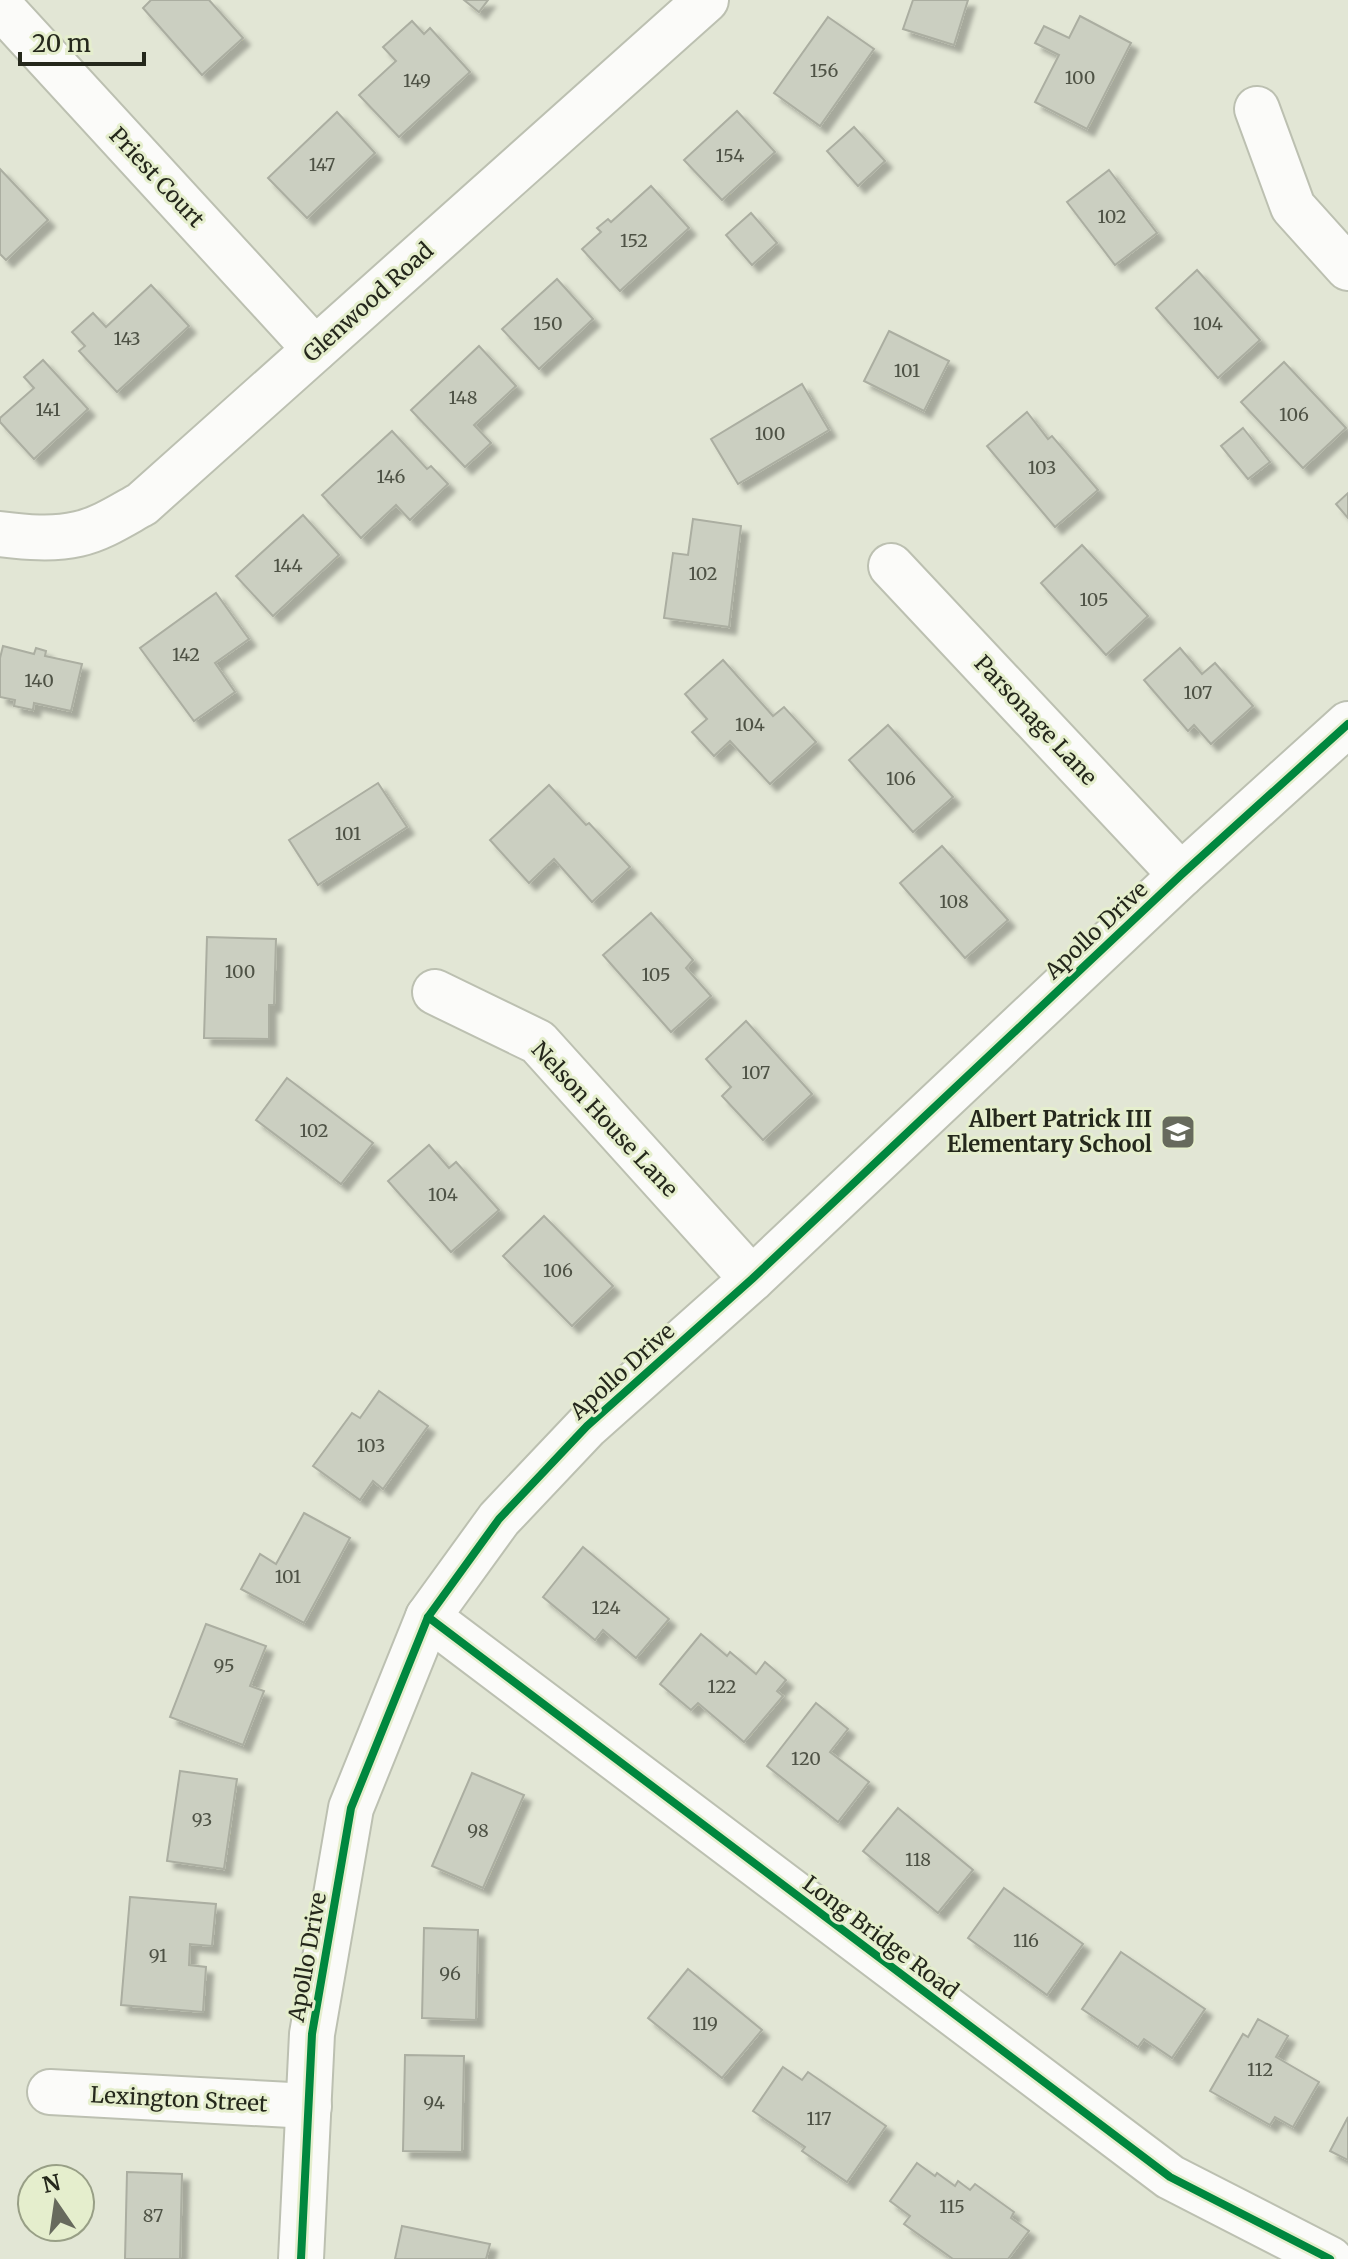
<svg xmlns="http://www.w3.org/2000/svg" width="1348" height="2259" font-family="Merriweather,serif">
<defs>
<filter id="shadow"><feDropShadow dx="7" dy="7" stdDeviation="2" flood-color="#0004"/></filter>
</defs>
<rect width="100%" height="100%" fill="#e2e6d5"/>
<g fill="#cbcfc1" stroke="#abaea1" stroke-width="2" filter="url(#shadow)">
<path d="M151,0H209L243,38L202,75L143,8Z"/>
<path d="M464,0H488L479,12Z"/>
<path d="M913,0H968L954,45L903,29Z"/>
<path d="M1080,16L1131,43L1087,129L1035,102L1059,55L1035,43L1044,26L1069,38Z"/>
<path d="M828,17L874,49L820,126L774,93Z"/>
<path d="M412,21L424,34L430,28L470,72L399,137L359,95L396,61L383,47Z"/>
<path d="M737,111L775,152L722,200L684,160Z"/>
<path d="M337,112L375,153L307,218L268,178Z"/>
<path d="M854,127L885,161L858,186L827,151Z"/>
<path d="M0,169L48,220L6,260L0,254Z"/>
<path d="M1109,170L1157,233L1115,265L1067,202Z"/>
<path d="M651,186L689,228L620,291L582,249L601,232L597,228L608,219L611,222Z"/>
<path d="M751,213L777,243L752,265L726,235Z"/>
<path d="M1197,270L1260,340L1218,378L1156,308Z"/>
<path d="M557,279L593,319L539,369L502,329Z"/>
<path d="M151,285L189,326L117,392L79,351L85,346L72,332L93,313L106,327Z"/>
<path d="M889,331L949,361L924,411L864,381Z"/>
<path d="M479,346L516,386L474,425L491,443L465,467L411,410Z"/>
<path d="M43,360L88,409L34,459L0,422V418L34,388L24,377Z"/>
<path d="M1284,362L1346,428L1303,468L1241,402Z"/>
<path d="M802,384L829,430L738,484L711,439Z"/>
<path d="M1027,412L1048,439L1052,436L1098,490L1055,527L987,446Z"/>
<path d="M1243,428L1270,462L1248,479L1221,446Z"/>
<path d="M392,431L427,469L431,466L448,484L410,520L396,505L361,538L322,495Z"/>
<path d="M1348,493V518L1336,504Z"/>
<path d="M303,515L339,555L273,616L236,576Z"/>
<path d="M693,519L741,526L729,627L664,618L673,553L688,555Z"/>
<path d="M1082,545L1148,616L1106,655L1041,583Z"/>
<path d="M216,593L249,639L215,663L235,692L194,721L140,648Z"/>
<path d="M3,646L34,654L36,648L46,651L45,656L82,664L71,711L34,703L33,710L14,706L15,700L0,697V658Z"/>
<path d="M1180,648L1202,674L1215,663L1253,706L1211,744L1194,725L1188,731L1144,680Z"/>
<path d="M723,660L773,716L784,707L816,742L770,784L730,741L714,756L692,732L707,719L685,694Z"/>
<path d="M888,725L953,797L913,832L849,760Z"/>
<path d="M378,783L407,827L318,885L289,840Z"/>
<path d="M549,785L586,825L589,823L630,867L592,902L554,859L529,883L490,840Z"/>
<path d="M942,846L1008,920L965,958L900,883Z"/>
<path d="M651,913L693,960L686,968L711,996L671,1032L603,955Z"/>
<path d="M207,937L276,939L274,1005H269V1039L204,1038Z"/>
<path d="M746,1021L812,1094L763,1140L722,1096L731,1087L706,1059Z"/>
<path d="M287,1078L373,1143L341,1184L256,1120Z"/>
<path d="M429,1145L449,1168L456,1162L499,1210L451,1252L388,1181Z"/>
<path d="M544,1216L613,1286L572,1326L503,1256Z"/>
<path d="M379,1391L428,1426L383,1489L373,1481L360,1500L313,1466L352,1413L360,1418Z"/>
<path d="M304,1513L350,1538L304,1623L241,1589L260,1554L276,1564Z"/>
<path d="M583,1547L669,1619L636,1658L603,1630L595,1640L543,1597Z"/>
<path d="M206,1624L266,1646L250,1686L264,1691L243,1745L170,1717Z"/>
<path d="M701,1634L727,1656L730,1652L756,1674L765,1662L786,1680L777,1691L783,1696L744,1742L698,1703L691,1710L660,1684Z"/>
<path d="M816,1703L848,1729L830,1752L869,1782L838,1822L767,1766Z"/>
<path d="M180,1771L237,1779L224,1869L167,1861Z"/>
<path d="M472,1773L524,1795L483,1888L432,1866Z"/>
<path d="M898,1808L973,1870L938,1913L863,1851Z"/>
<path d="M1004,1888L1083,1944L1047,1995L968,1938Z"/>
<path d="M130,1897L216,1904L212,1946L190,1944L189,1965L206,1967L203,2012L121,2005Z"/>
<path d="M424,1928L478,1930L476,2020L422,2018Z"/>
<path d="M1121,1952L1205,2009L1172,2058L1144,2039L1138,2047L1082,2009Z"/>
<path d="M688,1969L762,2030L722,2078L648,2018Z"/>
<path d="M1258,2019L1288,2036L1276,2057L1319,2082L1293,2127L1275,2117L1270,2125L1210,2091L1243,2034L1248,2037Z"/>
<path d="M405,2055L464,2056L462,2152L403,2151Z"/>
<path d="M783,2067L802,2080L808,2072L886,2126L847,2182L802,2151L805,2147L753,2111Z"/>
<path d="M1348,2117V2160L1330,2151Z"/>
<path d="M917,2163L935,2176L937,2173L955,2186L958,2181L970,2190L975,2184L1014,2212L1011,2218L1029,2231L1008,2259H953L904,2224L910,2216L890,2201Z"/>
<path d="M127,2172L182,2174L180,2259H125Z"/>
<path d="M402,2226L490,2244L486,2259H395Z"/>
</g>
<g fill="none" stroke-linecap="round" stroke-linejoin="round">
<defs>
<g id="minor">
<path d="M0,6L315,349"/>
<path d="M1257,109L1293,207L1348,268"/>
<path d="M0,534C25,537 52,540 78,534C101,529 122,515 142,504L706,0"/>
<path d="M891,566L1181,875"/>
<path d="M435,992L538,1042L752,1279"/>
<path d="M428,1617L1170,2177L1330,2259"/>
<path d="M50,2092L309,2106"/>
<path d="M301,2259L312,2034L351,1808L428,1617L499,1519L587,1426L752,1279L1181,875L1348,724"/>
</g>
</defs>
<use href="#minor" stroke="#bcc0b1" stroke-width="48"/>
<use href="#minor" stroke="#fbfbf9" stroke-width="44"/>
<defs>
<g id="cycleway">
<path d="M428,1617L1170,2177L1330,2259"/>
<path d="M301,2259L312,2034L351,1808L428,1617L499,1519L587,1426L752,1279L1181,875L1348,724"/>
</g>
</defs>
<use href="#cycleway" stroke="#e5eecd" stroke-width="13"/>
<use href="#cycleway" stroke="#00873e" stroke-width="8"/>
</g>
<defs>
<symbol id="school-square" viewBox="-11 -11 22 22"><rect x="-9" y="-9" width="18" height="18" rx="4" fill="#676a5d" stroke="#e5eecd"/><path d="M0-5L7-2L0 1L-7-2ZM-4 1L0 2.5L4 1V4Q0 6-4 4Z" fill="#fff"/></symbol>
</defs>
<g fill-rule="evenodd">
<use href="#school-square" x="1158" y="1112" width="40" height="40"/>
</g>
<g text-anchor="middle" stroke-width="6" stroke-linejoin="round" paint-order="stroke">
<g font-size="18" fill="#4e5245">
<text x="824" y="77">156</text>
<text x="1080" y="84">100</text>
<text x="417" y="87">149</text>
<text x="730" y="162">154</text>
<text x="322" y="171">147</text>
<text x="1112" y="223">102</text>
<text x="634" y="247">152</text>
<text x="548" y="330">150</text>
<text x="1208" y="330">104</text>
<text x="127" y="345">143</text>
<text x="907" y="377">101</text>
<text x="463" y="404">148</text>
<text x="48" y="416">141</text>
<text x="1294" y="421">106</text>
<text x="770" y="440">100</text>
<text x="1042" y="474">103</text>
<text x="391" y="483">146</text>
<text x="288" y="572">144</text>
<text x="703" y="580">102</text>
<text x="1094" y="606">105</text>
<text x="186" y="661">142</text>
<text x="39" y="687">140</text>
<text x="1198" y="699">107</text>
<text x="750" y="731">104</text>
<text x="901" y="785">106</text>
<text x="348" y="840">101</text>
<text x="954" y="908">108</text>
<text x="240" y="978">100</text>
<text x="656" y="981">105</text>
<text x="756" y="1079">107</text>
<text x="314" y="1137">102</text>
<text x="443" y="1201">104</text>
<text x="558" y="1277">106</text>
<text x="371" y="1452">103</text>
<text x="288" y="1583">101</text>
<text x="606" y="1614">124</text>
<text x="224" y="1672">95</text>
<text x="722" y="1693">122</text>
<text x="806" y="1765">120</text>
<text x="202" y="1826">93</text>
<text x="478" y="1837">98</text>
<text x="918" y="1866">118</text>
<text x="1026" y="1947">116</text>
<text x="158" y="1962">91</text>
<text x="450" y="1980">96</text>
<text x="705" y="2030">119</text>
<text x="1260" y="2076">112</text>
<text x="434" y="2109">94</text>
<text x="819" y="2125">117</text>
<text x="952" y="2213">115</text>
<text x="153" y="2222">87</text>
</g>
<g font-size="22" fill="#25281c" stroke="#e5eecd">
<text transform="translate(157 177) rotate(47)" y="8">Priest Court</text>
<text transform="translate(368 302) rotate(-42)" y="8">Glenwood Road</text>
<text transform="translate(1036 720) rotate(47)" y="8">Parsonage Lane</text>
<text transform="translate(1096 930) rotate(-43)" y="8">Apollo Drive</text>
<text transform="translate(605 1119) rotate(47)" y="8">Nelson House Lane</text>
<text transform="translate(622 1371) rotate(-42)" y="8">Apollo Drive</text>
<text transform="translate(881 1937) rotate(37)" y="8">Long Bridge Road</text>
<text transform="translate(307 1957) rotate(-80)" y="8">Apollo Drive</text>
<text transform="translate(179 2099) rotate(3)" y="8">Lexington Street</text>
</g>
<g font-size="22" font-weight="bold" fill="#25281c" stroke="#e5eecd" text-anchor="end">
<text x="1152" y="1127">Albert Patrick III<tspan x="1152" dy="25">Elementary School</tspan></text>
</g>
</g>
<g transform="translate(56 2203) rotate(347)"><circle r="38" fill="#e5eecd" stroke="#989f86" stroke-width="2"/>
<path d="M0-6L14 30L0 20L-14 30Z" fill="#676a5d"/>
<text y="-12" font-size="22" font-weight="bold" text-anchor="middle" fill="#25281c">N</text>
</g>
<path d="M20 52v12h124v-12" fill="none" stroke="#25281c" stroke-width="4"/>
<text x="32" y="52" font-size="24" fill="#25281c" stroke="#e5eecd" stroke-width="6" paint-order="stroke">20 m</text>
</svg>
